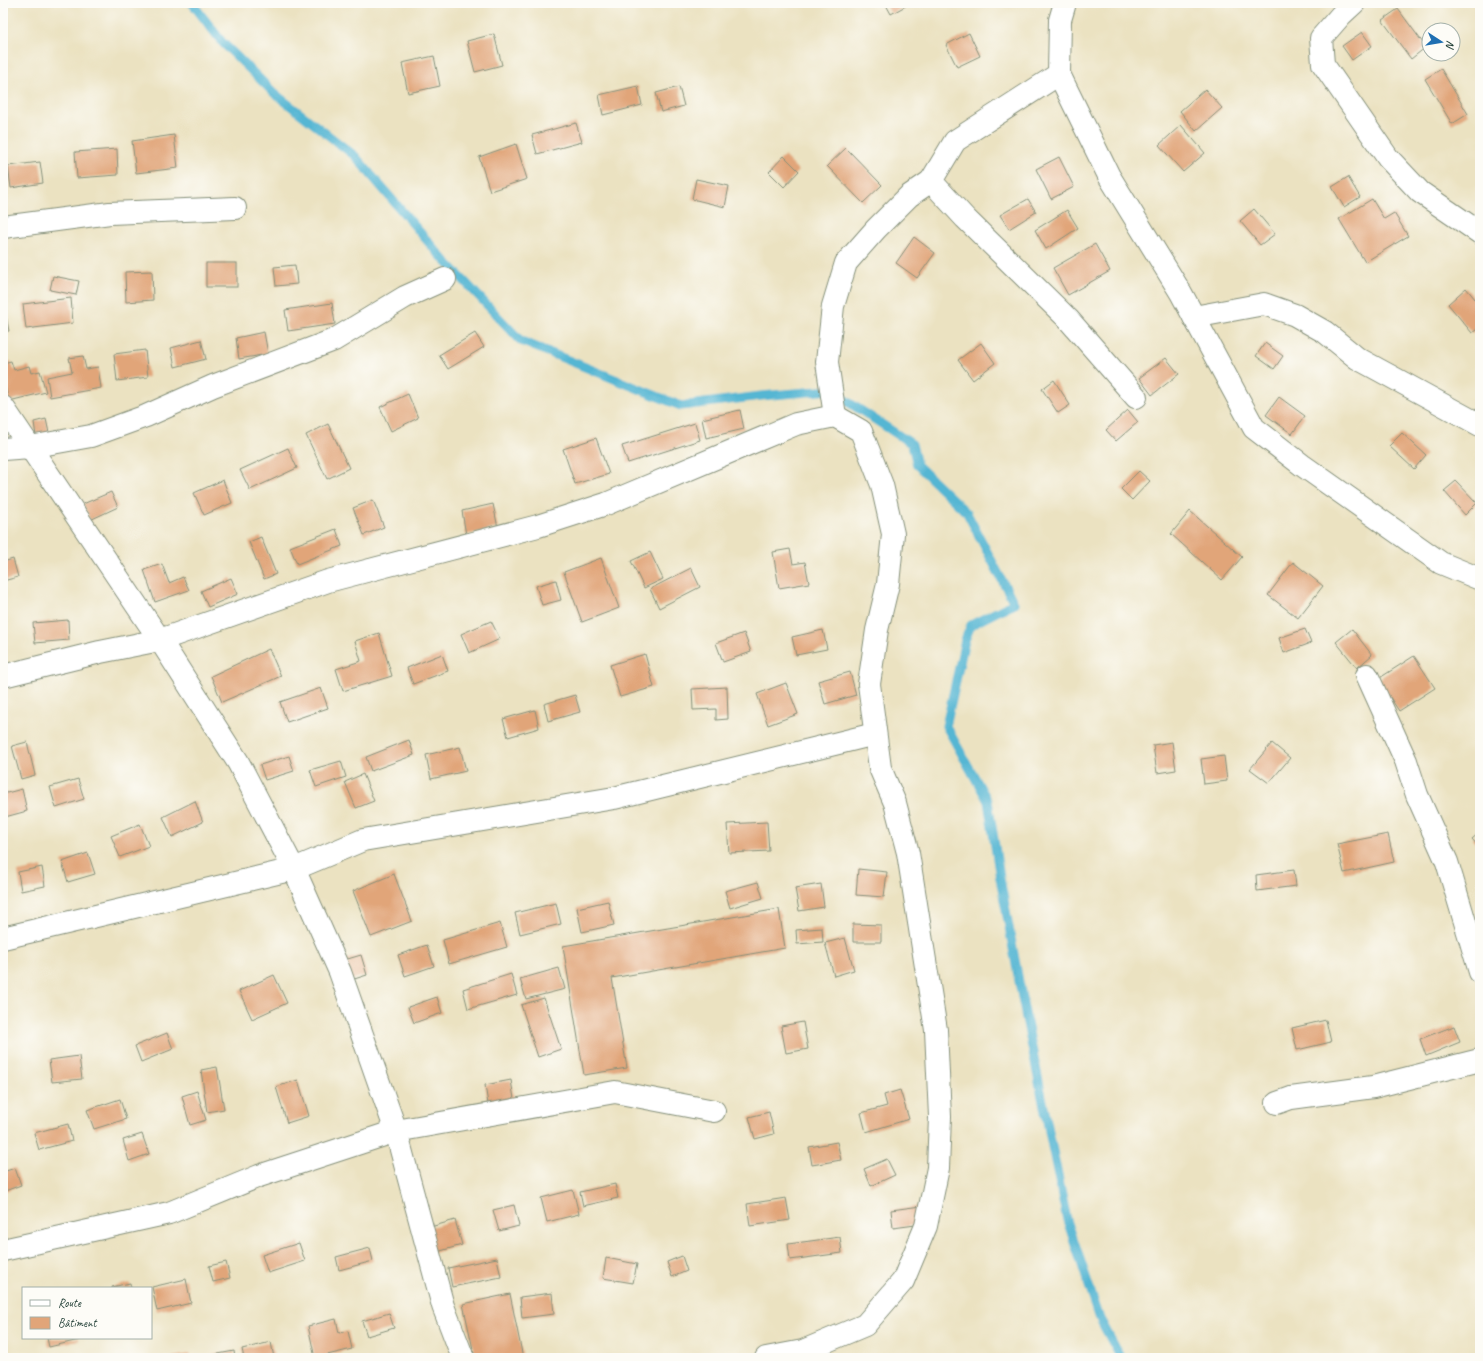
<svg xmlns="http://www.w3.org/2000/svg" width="1483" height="1361" font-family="Caveat,sans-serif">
<rect width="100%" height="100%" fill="#fdfcf7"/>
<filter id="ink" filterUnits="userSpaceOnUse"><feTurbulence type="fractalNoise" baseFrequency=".025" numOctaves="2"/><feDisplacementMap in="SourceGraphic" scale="8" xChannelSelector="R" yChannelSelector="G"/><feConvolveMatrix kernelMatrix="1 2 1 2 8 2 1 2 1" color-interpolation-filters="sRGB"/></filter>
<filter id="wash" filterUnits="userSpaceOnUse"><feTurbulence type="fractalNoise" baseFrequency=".012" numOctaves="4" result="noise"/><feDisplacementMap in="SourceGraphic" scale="16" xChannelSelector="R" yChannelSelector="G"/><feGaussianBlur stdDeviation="0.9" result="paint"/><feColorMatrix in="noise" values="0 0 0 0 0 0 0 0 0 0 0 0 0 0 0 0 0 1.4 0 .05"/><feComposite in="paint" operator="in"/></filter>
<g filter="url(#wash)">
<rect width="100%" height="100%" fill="#ebe2c1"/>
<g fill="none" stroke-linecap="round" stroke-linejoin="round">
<path stroke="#54b6d3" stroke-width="9" d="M192,3L222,42L274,93L355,156L436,251L521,341L681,406L761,396L830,390L912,444L917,465L967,513L1014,603L971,625L965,640L946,726L988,801L1000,878L1023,1003L1067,1220L1100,1319L1121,1358"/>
</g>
<g id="blocks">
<g fill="#e1a579">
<path d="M885,3H911L891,14Z"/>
<path d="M1398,9L1426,47L1411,59L1382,20Z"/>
<path d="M1362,32L1372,46L1352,60L1342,46Z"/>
<path d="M969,33L980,56L957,67L946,45Z"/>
<path d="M494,34L502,65L475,72L467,41Z"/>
<path d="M434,56L440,86L408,93L402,63Z"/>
<path d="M1441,69L1468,114L1452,124L1425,79Z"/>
<path d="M638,86L642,105L603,115L599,95Z"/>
<path d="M679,87L684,106L661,112L656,93Z"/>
<path d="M1205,89L1222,108L1196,131L1180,111Z"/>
<path d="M576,123L582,142L537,154L532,135Z"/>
<path d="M1181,125L1205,153L1183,172L1159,145Z"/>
<path d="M174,135L178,168L136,173L132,141Z"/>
<path d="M516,144L527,179L490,191L479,157Z"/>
<path d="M846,148L882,185L863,203L827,166Z"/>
<path d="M117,149L118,175L77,178L75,152Z"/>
<path d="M784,156L799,171L784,187L769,172Z"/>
<path d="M1059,157L1074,187L1051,199L1036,169Z"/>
<path d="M40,162L43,183L11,188L8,166Z"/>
<path d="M1348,177L1360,197L1344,207L1332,187Z"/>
<path d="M696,179L729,186L725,207L692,199Z"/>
<path d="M1028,199L1036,212L1009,229L1000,215Z"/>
<path d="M1372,199L1384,219L1394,213L1408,236L1365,262L1339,219Z"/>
<path d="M1254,209L1275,234L1260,245L1240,221Z"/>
<path d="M1067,210L1078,228L1046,249L1035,230Z"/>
<path d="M914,237L935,253L917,278L896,263Z"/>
<path d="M1095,244L1110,271L1068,295L1053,268Z"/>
<rect x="206" y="263" width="31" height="24"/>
<path d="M295,265L297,284L276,286L274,267Z"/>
<path d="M152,271L153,300L126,302L125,272Z"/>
<path d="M53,276L79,281L76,295L50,290Z"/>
<path d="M1466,288L1480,305V327L1472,333L1448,304Z"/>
<path d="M71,298L73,323L26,329L23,304Z"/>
<path d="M332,303L335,324L288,331L285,310Z"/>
<path d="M4,305L9,331L3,332V306Z"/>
<path d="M264,332L268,354L239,359L236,338Z"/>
<path d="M475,333L484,347L448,369L439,355Z"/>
<path d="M201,340L206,359L175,367L171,348Z"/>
<path d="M981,343L995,363L973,380L958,360Z"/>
<path d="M1265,343L1283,356L1274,369L1256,356Z"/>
<path d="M145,350L148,377L117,381L114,354Z"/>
<path d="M83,356L86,369L98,367L101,388L50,397L47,377L72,372L69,358Z"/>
<path d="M1166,358L1179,374L1152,395L1139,378Z"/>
<path d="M11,361L14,370L29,366L31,373L40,371L46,392L9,401L3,378V363Z"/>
<path d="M1054,380L1070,405L1058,413L1042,389Z"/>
<path d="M408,394L418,418L391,431L380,407Z"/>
<path d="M1279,397L1305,416L1292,434L1266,415Z"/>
<path d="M740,410L744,429L706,438L702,419Z"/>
<path d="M1128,410L1138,422L1116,441L1106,430Z"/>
<path d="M46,419L49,433L36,436L34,422Z"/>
<path d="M695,423L700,440L628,463L622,446Z"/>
<path d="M328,424L349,468L327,479L306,435Z"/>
<path d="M1402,433L1426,455L1414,469L1389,446Z"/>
<path d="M596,438L609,474L575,484L563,449Z"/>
<path d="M288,448L297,468L250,490L240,470Z"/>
<path d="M1139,471L1150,481L1132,500L1121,489Z"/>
<path d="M223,480L232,503L204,515L194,493Z"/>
<path d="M1456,481L1477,503L1465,515L1444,491Z"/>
<path d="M111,492L118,507L90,520L83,504Z"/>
<path d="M373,500L384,527L364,535L353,508Z"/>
<path d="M493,504L498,528L466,535L462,511Z"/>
<path d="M1190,511L1242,557L1222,580L1171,534Z"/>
<path d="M336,529L342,546L297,564L290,547Z"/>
<path d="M261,537L276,574L264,579L249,542Z"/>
<path d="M790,549L793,564L805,562L809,583L779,588L773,552Z"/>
<path d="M650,552L663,579L644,588L631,561Z"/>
<path d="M601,558L619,608L582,622L564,572Z"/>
<path d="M13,559L18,577L3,581V562Z"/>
<path d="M1293,562L1323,586L1298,618L1268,595Z"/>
<path d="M162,564L169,583L183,577L189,590L155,602L144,570Z"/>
<path d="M691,568L700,587L659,608L650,589Z"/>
<path d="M231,578L238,594L208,607L201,591Z"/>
<path d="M556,580L561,600L542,605L536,586Z"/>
<path d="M3,620L6,640H3Z"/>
<path d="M68,620L69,640L35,643L33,623Z"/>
<path d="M491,621L500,639L469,653L461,634Z"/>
<path d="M1305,629L1311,643L1284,653L1279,638Z"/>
<path d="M1352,629L1372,655L1357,668L1336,642Z"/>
<path d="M823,630L827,649L796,655L792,637Z"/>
<path d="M379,633L392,676L343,691L336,669L361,661L355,641Z"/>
<path d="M744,633L751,652L723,662L716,643Z"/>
<path d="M269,649L281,676L222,702L211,676Z"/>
<path d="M442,654L448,671L413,684L407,668Z"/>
<path d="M645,654L654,687L620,697L610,665Z"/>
<path d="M1414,656L1435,688L1399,711L1378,679Z"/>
<path d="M850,672L856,695L825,704L818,681Z"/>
<path d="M786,683L798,714L768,725L757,694Z"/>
<path d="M727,687L728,719L716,720V709L693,710L692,689Z"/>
<path d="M321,688L328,708L287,722L280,702Z"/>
<path d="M575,695L580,712L548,721L544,704Z"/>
<path d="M535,710L539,728L508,737L503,719Z"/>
<path d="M409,740L414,755L371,771L366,757Z"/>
<path d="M27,742L35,775L21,779L12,746Z"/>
<path d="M1172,742L1176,770L1157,773L1153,745Z"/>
<path d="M1272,743L1290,758L1269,783L1250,769Z"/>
<path d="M460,747L466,771L431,779L426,755Z"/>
<path d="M289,756L294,771L265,780L260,765Z"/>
<path d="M1224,756L1227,781L1204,784L1201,759Z"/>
<path d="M341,761L346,777L316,787L310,770Z"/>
<path d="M363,774L374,801L356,808L345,782Z"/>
<path d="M78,779L84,799L56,808L50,787Z"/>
<path d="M22,789L27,811L5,817L3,794Z"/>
<path d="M195,801L203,822L172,837L163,817Z"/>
<path d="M767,822L769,851L729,853L727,824Z"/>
<path d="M140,824L149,846L120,857L111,836Z"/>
<path d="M1480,832V848L1472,839Z"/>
<path d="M1388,834L1394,862L1344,873L1337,844Z"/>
<path d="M88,853L95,874L68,882L62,862Z"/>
<path d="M42,867L45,886L21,891L18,872Z"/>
<path d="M858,869L887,872L884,897L856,895Z"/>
<path d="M1294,870L1296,886L1257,891L1256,875Z"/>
<path d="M394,874L412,921L371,937L353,891Z"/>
<path d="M758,882L763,898L730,908L725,891Z"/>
<path d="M821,884L824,907L799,911L795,888Z"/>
<path d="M608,901L614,925L582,932L577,908Z"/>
<path d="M556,903L561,924L520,934L515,913Z"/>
<path d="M779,909L785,948L612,978L627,1068L584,1075L563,946Z"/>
<path d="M500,923L507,947L449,964L443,940Z"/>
<path d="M853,924L881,925V942H853Z"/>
<path d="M822,928L823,942L797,944L796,930Z"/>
<path d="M845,938L854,970L834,976L825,943Z"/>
<path d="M427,945L434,966L405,976L398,955Z"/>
<path d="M361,955L367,975L348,981L341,961Z"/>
<path d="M559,968L565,989L526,999L520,979Z"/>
<path d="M511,974L517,995L468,1009L463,989Z"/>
<path d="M274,975L287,1003L252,1019L239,991Z"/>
<path d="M437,997L442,1013L414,1023L408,1007Z"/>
<path d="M544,998L561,1049L538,1057L521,1005Z"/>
<path d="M1326,1020L1331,1042L1297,1050L1292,1028Z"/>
<path d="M803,1022L808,1049L786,1053L781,1026Z"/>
<path d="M1454,1026L1460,1042L1426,1056L1420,1039Z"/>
<path d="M167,1033L173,1049L141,1062L135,1046Z"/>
<path d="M79,1056L82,1079L52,1082L49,1060Z"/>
<path d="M217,1067L224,1109L207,1112L201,1070Z"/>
<path d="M298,1080L309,1116L287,1123L276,1087Z"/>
<path d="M511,1080L514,1099L488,1104L485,1085Z"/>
<path d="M900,1090L909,1119L866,1132L861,1113L887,1106L884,1095Z"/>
<path d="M197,1091L206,1120L190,1125L182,1096Z"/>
<path d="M120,1099L126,1119L94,1129L87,1110Z"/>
<path d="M769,1112L774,1134L755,1139L749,1117Z"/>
<path d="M68,1124L72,1141L39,1150L34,1133Z"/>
<path d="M142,1134L149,1154L129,1161L123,1140Z"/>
<path d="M837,1142L841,1160L812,1165L809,1147Z"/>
<path d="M887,1159L895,1175L871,1186L864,1169Z"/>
<path d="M15,1168L21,1185L5,1191L3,1172Z"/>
<path d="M615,1184L618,1198L583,1206L580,1192Z"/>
<path d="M573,1190L579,1214L547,1222L541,1198Z"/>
<path d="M786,1198L790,1220L750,1226L747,1204Z"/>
<path d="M514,1205L519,1226L499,1231L493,1210Z"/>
<path d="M921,1206L923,1224L893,1228L891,1210Z"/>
<path d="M455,1220L462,1245L433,1253L427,1228Z"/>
<path d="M840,1237L842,1253L790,1260L788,1244Z"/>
<path d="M299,1243L305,1261L268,1273L262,1255Z"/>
<path d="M370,1248L373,1261L339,1270L336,1257Z"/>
<path d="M682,1256L687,1271L672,1277L667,1262Z"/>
<path d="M497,1258L501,1277L452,1287L448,1268Z"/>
<path d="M606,1258L637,1264L633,1283L603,1278Z"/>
<path d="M226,1262L230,1278L213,1282L209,1266Z"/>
<path d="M186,1279L191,1303L157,1311L152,1287Z"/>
<path d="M130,1283L131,1288H112V1287Z"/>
<path d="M552,1293L554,1314L522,1318L520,1297Z"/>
<path d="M510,1294L523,1358H475L463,1304Z"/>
<path d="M389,1313L394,1328L367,1336L362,1321Z"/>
<path d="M336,1319L339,1333L348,1331L352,1349L315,1358L308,1326Z"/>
<path d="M47,1338H79V1340L49,1347Z"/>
<path d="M271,1342L274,1358H244L242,1349Z"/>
<path d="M234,1351L235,1358H202V1357Z"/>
<path d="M190,1354L191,1358H172V1357Z"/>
</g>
</g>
</g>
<g filter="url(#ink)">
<use href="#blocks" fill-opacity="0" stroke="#85907a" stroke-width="1"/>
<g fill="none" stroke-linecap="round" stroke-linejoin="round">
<defs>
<g id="minor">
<path d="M1065,3L1060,20L1059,74L1109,176L1181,293L1254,428L1302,465L1441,563L1480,579"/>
<path d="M1354,3L1341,15L1321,38L1323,64L1388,158L1420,192L1480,233"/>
<path d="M1059,74L955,141L931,181L965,218L1068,319L1136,397"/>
<path d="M3,227L110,213L235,208"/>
<path d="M1194,317L1264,304L1295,315L1325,332L1357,358L1480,425"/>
<path d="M3,407L160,640L238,762L294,869L340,972L396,1131L443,1306L463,1358"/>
<path d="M835,416L827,362L833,306L846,263L876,229L909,196L931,181"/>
<path d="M3,449L30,447L91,436L146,416L213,386L334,340L405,297L445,279"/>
<path d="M1367,675L1406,761L1417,795L1447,862L1480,972"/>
<path d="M3,676L100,652L160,640L328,581L538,526L606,504L796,424L835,416L861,431L882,485L893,534L888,584L877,630L869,684L880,768L895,803L908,853L936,1030L940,1117L938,1168L926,1226L903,1281L865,1325L803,1351L766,1358"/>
<path d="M3,938L294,869L363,840L614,798L875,734"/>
<path d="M1277,1103L1291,1098L1373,1087L1480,1060"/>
<path d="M3,1250L169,1213L259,1176L396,1131L615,1092L714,1111"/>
</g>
</defs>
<use href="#minor" stroke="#85907a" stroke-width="24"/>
<use href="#minor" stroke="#fff" stroke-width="22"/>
</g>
</g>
<rect width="1483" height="1361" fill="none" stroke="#fdfcf7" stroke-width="16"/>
<rect x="22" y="1287" width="130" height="52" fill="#fdfcf7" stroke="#a4b0a9"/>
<rect x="30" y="1300" width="20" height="6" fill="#ffffff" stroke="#a4b0a9"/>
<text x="58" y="1307" font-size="12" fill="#1f3d34">Route</text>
<rect x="30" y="1317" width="20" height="12" fill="#e1a579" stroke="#a4b0a9"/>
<text x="58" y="1327" font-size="12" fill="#1f3d34">Bâtiment</text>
<g transform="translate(1441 42) rotate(102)"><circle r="19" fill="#fdfcf7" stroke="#a4b0a9"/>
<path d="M0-3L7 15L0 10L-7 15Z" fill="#1f6fb2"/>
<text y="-6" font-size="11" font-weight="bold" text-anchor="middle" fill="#1f3d34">N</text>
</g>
</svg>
